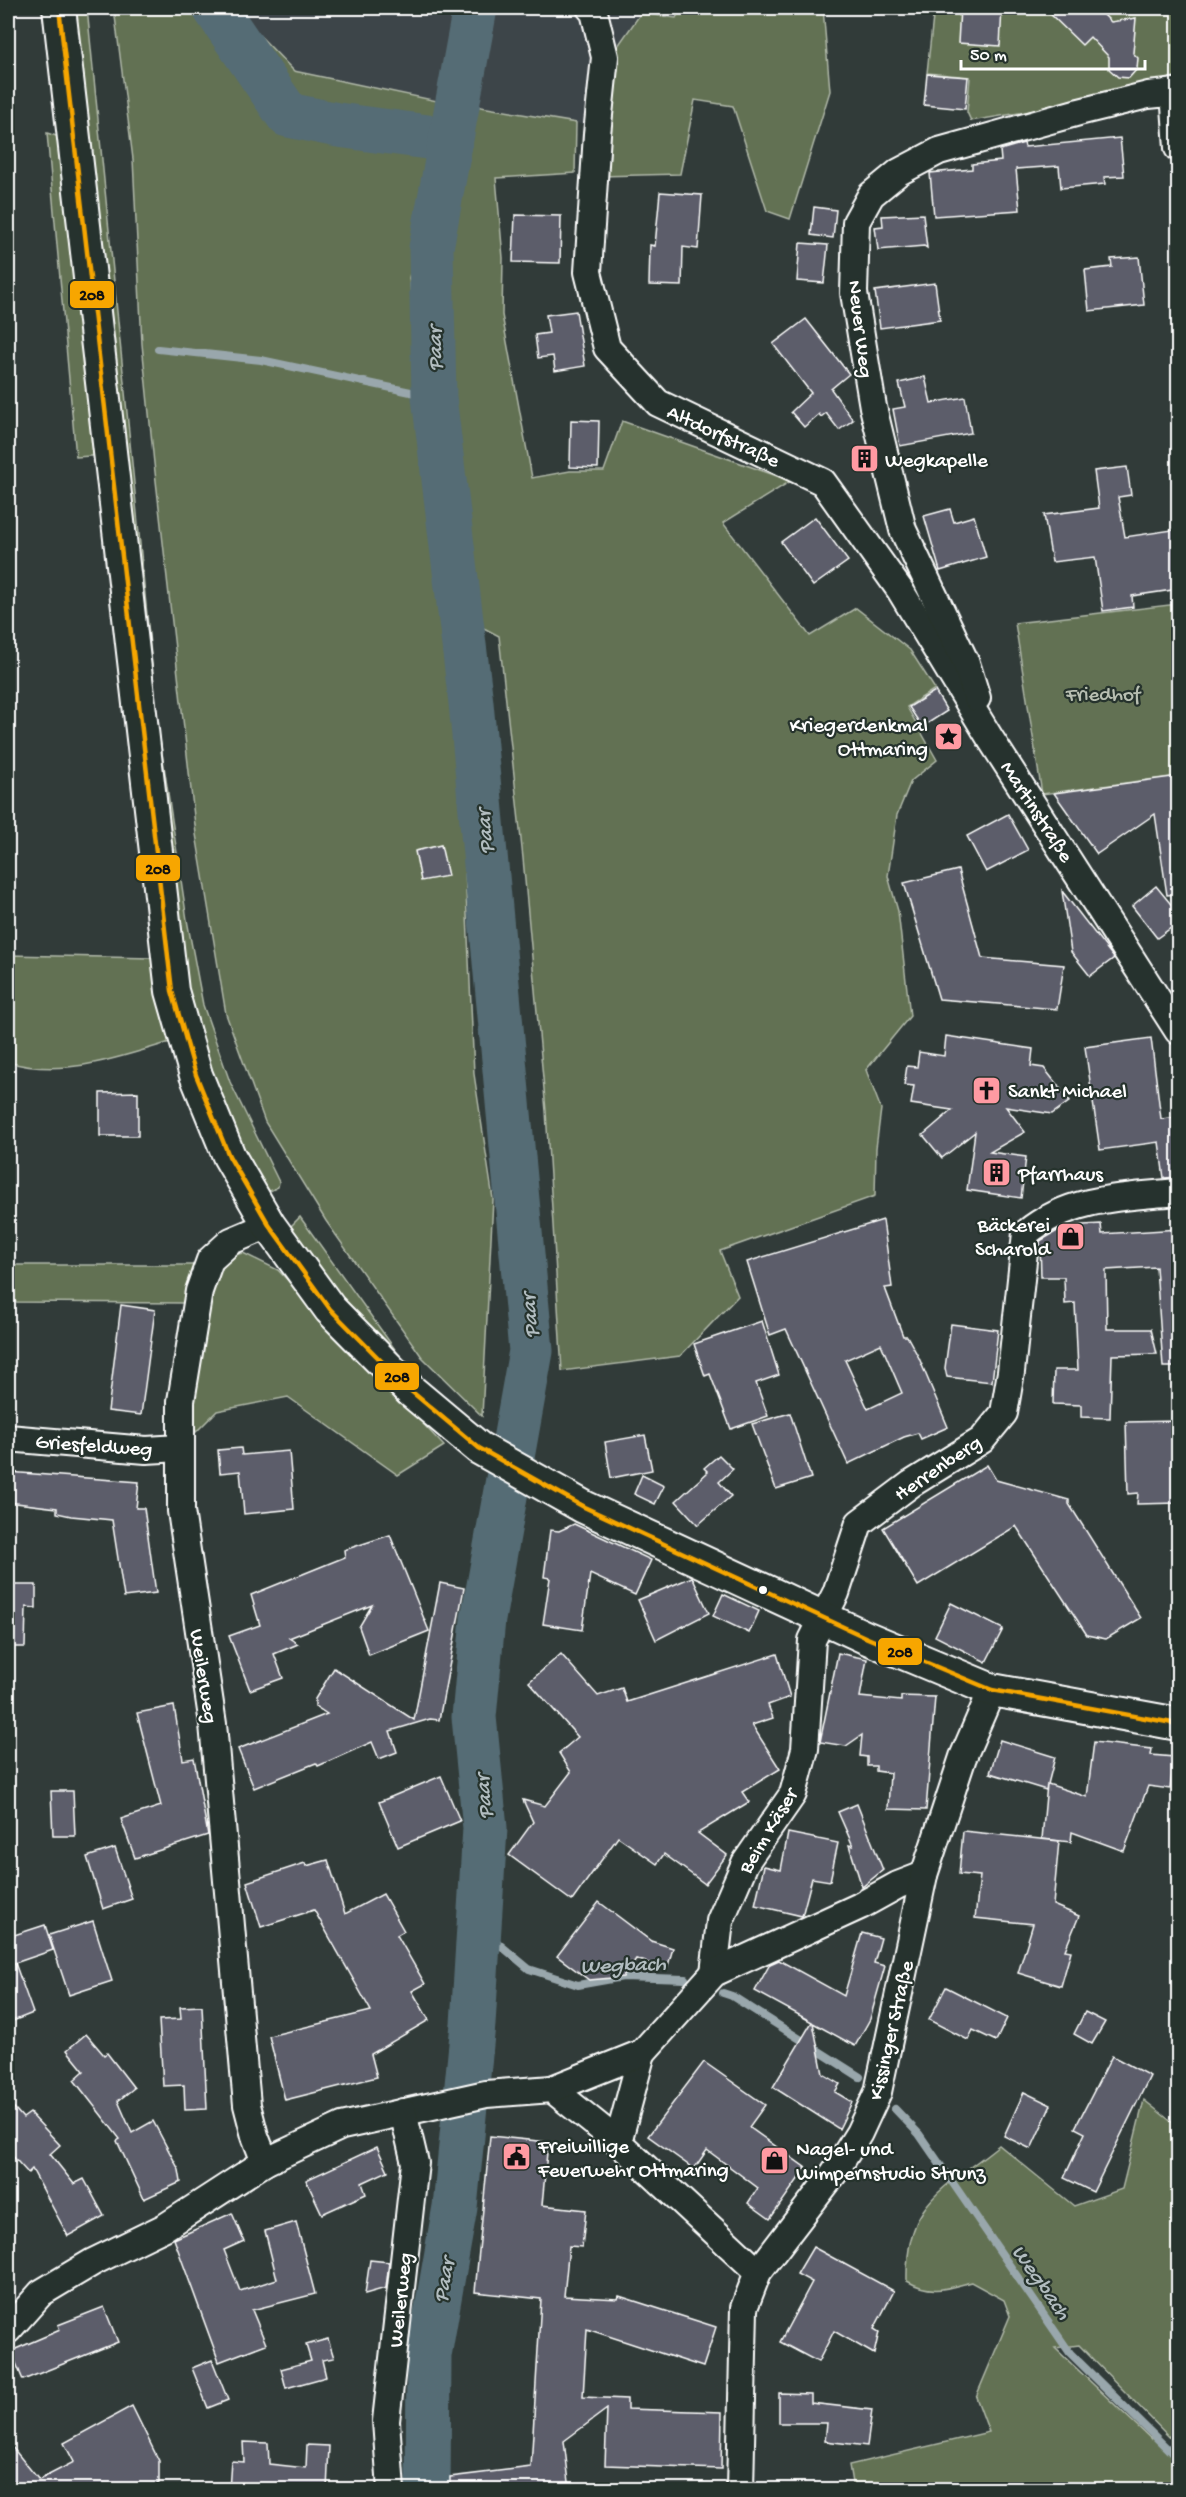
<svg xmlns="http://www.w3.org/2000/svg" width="1186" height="2497" font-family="'Gochi Hand',sans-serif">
<rect width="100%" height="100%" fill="#313b39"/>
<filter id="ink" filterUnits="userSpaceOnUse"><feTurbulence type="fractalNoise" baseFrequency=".0167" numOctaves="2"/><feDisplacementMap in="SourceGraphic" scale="12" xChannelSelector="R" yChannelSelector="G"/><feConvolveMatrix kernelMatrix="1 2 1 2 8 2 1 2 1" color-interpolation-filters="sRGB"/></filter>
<g filter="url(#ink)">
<path fill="#3e4548" d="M241,8H681L607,128L442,102L294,71L238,14Z"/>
<g fill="#627153" stroke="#b0b8a9" stroke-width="1.5">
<path d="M66,8H87L158,726L187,920L203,1005L230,1082L279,1182L278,1187L270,1191L260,1188L218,1098L188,1008Z"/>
<path d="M114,8H241L239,14L294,71L442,102L409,278L424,402L444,645L454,703L463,823L474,1074L493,1199L482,1416L422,1357L326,1221L265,1122L226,1014L196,834L154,463L142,344L133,159Z"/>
<path d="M681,8H823L830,91L790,219L767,211L733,106L695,100L680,174L600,176L613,53L641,13L676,18Z"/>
<path d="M934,8H1178V76L1049,108L971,121L967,112L970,77L927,73Z"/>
<path d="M463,104L576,123L575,173L496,178L503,258L502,315L532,478L570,471H604L622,421L791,481L723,523L810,636L856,608L910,650L935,689L907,707L937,760L911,781L897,815L888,876L898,911L910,1016L866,1070L881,1109L876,1148L875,1196L720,1251L738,1296L680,1356L562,1371L546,1111L523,858L499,636L461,616L437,421L432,295Z"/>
<path d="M47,133L69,140L105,455L76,457Z"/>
<path d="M1178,604V776L1042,794L1015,623Z"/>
<path d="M8,955L152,958L170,1042C117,1058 62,1078 8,1062Z"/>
<path d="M300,1217L417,1380L370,1337L287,1230Z"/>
<path d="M243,1253L278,1270L444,1446L398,1475L288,1397L217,1411L191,1437L199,1291L210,1260Z"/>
<path d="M8,1265H197L189,1303L8,1302Z"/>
<path d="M1144,2100L1178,2127V2446L1079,2345L1055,2348L1151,2439L1152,2433L1178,2462V2489H853L849,2465L989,2432L976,2397L1010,2316L1004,2300L971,2282C945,2289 931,2295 907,2281C905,2200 945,2189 999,2145L1074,2206L1122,2189Z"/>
</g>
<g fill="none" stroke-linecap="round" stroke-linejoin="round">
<g stroke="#99a7ac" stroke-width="8">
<path d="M158,349L261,360L434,397"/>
<path d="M480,1918L499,1944L529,1969L578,1985L623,1977L685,1979"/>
<path d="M723,1993L732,1996L860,2077"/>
<path d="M895,2109L919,2134L1070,2353L1178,2459"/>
</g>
<g stroke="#556c74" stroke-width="45">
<path d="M215,8L288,115L338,125L450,140"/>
<path d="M428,2490L429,2355L455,2207L473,2024L485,1828L474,1717L483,1619L531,1351L471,703L434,397L431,248L475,8"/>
</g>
</g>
<g fill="#5c5d6a" stroke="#fff" stroke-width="1.5" fill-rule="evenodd">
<path d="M960,8H1002L1000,46L958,43Z"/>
<path d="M1044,8H1097L1111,22L1136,18L1133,53L1138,58L1137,69L1129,78L1118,77L1109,69V57L1090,37L1082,45Z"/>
<path d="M927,74L968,77L965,109L924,105Z"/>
<path d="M1120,138L1124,176L1104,177L1105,184L1061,188L1059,166L1016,169L1020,210L934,216L930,173L972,169V164L1001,161L1000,150L1024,143L1025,147Z"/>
<path d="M660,192L702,195L698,249L683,247L682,286L649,285L650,245L655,246Z"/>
<path d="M814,207L836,210L833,238L811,235Z"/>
<path d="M923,214L927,248L924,246L878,250L875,227L883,226L882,216Z"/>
<path d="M515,215L561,216L560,263L513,262Z"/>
<path d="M800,243L828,245L824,283L797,281Z"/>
<path d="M1139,257L1144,305L1089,311L1085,270L1112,267L1111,259Z"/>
<path d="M935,283L940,320L880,328L875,291Z"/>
<path d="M576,311L585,366L555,371L553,356L538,358L535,335L549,333L546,315Z"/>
<path d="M806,319L849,374L831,389L853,420L839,430L826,413L821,417L819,414L804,427L791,412L811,393L773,344Z"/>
<path d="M925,377L931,403L965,397L971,433L900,446L893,409L905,407L899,383Z"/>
<path d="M571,420L599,421L598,468L570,467Z"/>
<path d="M1127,467L1131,495L1118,497L1125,537L1179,529V589L1132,596L1133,607L1103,611L1095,557L1052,562L1044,515L1099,508L1094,471Z"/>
<path d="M950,509L954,522L974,516L986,557L940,571L924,516Z"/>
<path d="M815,517L848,561L813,586L781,542Z"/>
<path d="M935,691L947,711L922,727L909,707Z"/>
<path d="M1179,776V894L1167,895L1155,814L1097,854L1054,793Z"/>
<path d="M1008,814L1028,850L986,872L967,836Z"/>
<path d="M441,845L448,876L421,881L415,851Z"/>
<path d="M958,870L982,958L1064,965L1057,1009L939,999L904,883Z"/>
<path d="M1156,886L1179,914V922L1157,938L1132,906Z"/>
<path d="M1062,891L1114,958L1090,976L1071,952Z"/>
<path d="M946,1036L1033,1049L1031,1066L1044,1068L1070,1101L1052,1114L1006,1107L1025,1132L990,1152L1026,1157L1021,1198L967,1190L975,1132L942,1158L923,1135L952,1110L911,1104L914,1086L904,1085L907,1066L917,1067L919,1052L944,1056Z"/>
<path d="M1151,1038L1161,1119L1179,1117V1177L1164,1178L1159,1142L1100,1150L1085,1047Z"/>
<path d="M138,1092V1136H100V1093Z"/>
<path d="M883,1220L892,1287L885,1288L903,1336H907L919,1358L948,1427L921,1439L918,1433L904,1437L848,1464L786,1329L770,1335L747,1262ZM881,1344L902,1393L868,1409L845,1360Z"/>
<path d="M1101,1224L1102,1234L1179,1229V1367H1163L1156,1267L1106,1270L1107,1329H1151L1157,1354L1112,1355L1110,1418L1081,1417V1405L1053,1404L1054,1370H1078L1075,1303L1065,1304L1064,1277H1041L1040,1241L1066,1226Z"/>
<path d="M121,1305L155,1310L141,1415L108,1411Z"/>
<path d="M762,1321L779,1375L756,1383L768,1416L731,1429L710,1374L705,1376L694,1344Z"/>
<path d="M951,1324L998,1330L992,1382L947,1377L945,1368Z"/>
<path d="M790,1413L811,1478L776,1489L752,1424Z"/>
<path d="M1179,1421V1503L1137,1504L1138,1493L1128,1494L1126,1422Z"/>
<path d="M645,1435L652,1470L611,1478L605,1442Z"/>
<path d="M241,1448L242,1455L289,1451L294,1509L244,1514L240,1471L220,1473L218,1450Z"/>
<path d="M719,1455L733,1469L719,1482L731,1496L698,1525L676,1501L708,1472L704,1468Z"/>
<path d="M987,1465L996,1480L1069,1500V1504L1141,1618L1106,1639L1087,1635L1016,1526L918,1586L883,1528Z"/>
<path d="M8,1472L139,1482L136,1508H144L156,1593L124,1597L112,1520L71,1516L57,1513V1508L8,1502Z"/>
<path d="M642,1475L664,1486L655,1504L634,1494Z"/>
<path d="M574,1524L651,1560L635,1595L590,1574L582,1630L543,1624L550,1578L544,1577L550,1530L559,1531Z"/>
<path d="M390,1535L429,1631L369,1655L359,1627L372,1605L289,1638L298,1644L274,1654L283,1678L250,1690L229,1636L260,1625L251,1595L345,1557L344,1550Z"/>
<path d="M692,1577L709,1613L656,1640L638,1600Z"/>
<path d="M440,1583L464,1588L439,1720L430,1719L390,1731L397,1752L379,1759L372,1742L318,1766L316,1763L254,1788L238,1749L327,1714L315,1706V1699L334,1668L414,1720Z"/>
<path d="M8,1585H36V1608L26,1607L25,1647H8Z"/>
<path d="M723,1594L759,1611L749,1633L713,1616Z"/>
<path d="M951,1603L1003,1629L986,1662L935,1636Z"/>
<path d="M838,1653L867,1659L860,1697L901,1701V1696L935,1697L926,1810L888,1809L890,1773L876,1771V1766H867V1757L860,1756L862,1735L846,1746L820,1742Z"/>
<path d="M561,1654L598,1696L622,1688L627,1702L777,1654L790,1697L768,1705L773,1718L752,1725L780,1769L742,1792L749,1802L698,1833L727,1855L705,1884L664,1854L657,1864L618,1837L572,1901L509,1855L533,1822L523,1800L545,1806L571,1772L559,1753L578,1737L529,1682Z"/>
<path d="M174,1706L183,1760L194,1758L208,1835L135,1858L121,1819L161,1806L137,1713Z"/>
<path d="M1000,1740L1055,1757L1048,1784L1087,1797L1094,1742L1152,1749L1151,1755L1174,1757L1170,1789L1148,1786L1124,1851L1072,1832L1071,1842L1042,1839L1047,1784L1046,1790L990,1773Z"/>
<path d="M441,1776L460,1821L398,1847L379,1802Z"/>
<path d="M51,1791H73L75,1836H53Z"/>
<path d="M857,1804L883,1870L862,1887L849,1845L853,1846L838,1812Z"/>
<path d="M963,1831L1059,1841L1053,1905L1079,1916L1065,1950L1071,1951L1061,1986L1018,1973L1033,1924L975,1918L980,1876L959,1874Z"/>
<path d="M788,1833L838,1843L830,1881L812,1878L802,1916L755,1905L764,1866L781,1870Z"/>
<path d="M115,1848L132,1899L103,1909L87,1857Z"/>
<path d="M328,1860L345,1914L383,1894L404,1931L397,1935L425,1984L412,1991L429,2020L371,2054L377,2077L285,2100L269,2036L371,2011L314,1910L261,1927L247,1882L305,1863L306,1866Z"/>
<path d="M599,1902L651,1941L673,1948L667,1969L636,1959L623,1977L589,1980L557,1956Z"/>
<path d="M93,1921L112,1981L69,1995L49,1935Z"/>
<path d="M45,1925L53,1950L15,1963L33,2013L8,2023V1937Z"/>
<path d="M862,1933L881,1938L874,1963L885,1966L870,2019L855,2046L813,2023L823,2074L840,2084L835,2092L852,2102L839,2129L773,2087L812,2022L755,1991L770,1964L779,1960L844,1996Z"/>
<path d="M946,1987L1007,2018L996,2041L973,2030L968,2040L929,2020Z"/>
<path d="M202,2006L207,2109L185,2110L184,2085L163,2086L159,2020L181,2019L180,2007Z"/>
<path d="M1085,2012L1105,2022L1092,2044L1074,2034Z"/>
<path d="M86,2034L104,2055L107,2053L134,2088L118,2101L132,2133L153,2121L179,2170L181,2182L144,2199L117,2141L120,2139L74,2080L84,2071L67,2050Z"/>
<path d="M1112,2056L1150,2076L1093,2192L1064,2178L1085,2133L1075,2128Z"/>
<path d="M704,2062L765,2105L749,2127L806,2168L770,2219L748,2203L758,2188L707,2150L694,2169L648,2136Z"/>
<path d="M1024,2092L1051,2105L1031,2149L1004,2136Z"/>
<path d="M8,2101L23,2118L30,2113L60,2145L50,2154L74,2184L84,2179L104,2216L68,2236L32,2169L28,2173L8,2151Z"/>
<path d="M490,2136L548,2142L542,2205L586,2210L582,2247L569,2246L564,2296L618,2299L619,2296L716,2327L703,2367L587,2329L583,2397L627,2399V2409L722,2412L721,2469L605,2465L607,2409L564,2441L570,2490H450V2477L531,2467L541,2299L475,2292Z"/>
<path d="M377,2147L388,2171L362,2183L366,2194L322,2214L306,2180Z"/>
<path d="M232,2213L244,2241L224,2250L240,2291L277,2279L265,2231L296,2222L315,2294L252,2310L266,2344L219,2362L174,2239Z"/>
<path d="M813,2247L894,2291L874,2329L879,2332L874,2354L834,2331L818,2362L780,2342L812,2282L797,2274Z"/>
<path d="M370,2260L389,2262L386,2288L365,2294Z"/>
<path d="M104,2307L118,2342L23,2380L11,2351L60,2330L58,2325Z"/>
<path d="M328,2339L334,2358L322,2360L326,2377L286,2388L281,2369L311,2361L306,2345Z"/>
<path d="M212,2360L228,2400L208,2408L192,2368Z"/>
<path d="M779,2393L811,2394V2403L872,2410L867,2446L825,2441L827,2423H779Z"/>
<path d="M132,2406L159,2461V2483L146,2490H8V2442L39,2480L74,2462L64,2443Z"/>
<path d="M243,2442L268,2443L269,2464L306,2468L307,2445L329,2446L327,2490H229L231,2461L244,2462Z"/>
</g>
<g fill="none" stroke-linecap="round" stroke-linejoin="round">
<defs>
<g id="minor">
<path d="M590,8L594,12L605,57L597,134L588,272L607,348L658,403L823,482L900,590L990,738L1178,1031"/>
<path d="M1174,92L1178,148"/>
<path d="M977,698L966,663L903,530L873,407L854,293L856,222L871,195L899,172L939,151L1079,112L1148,95L1178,92"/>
<path d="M8,1438L146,1450L180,1448"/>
<path d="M714,1973L720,1921L745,1863L793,1794L805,1749L812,1640L836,1593L859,1523L911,1484L982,1440L1004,1413L1011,1372L1026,1233C1070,1197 1124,1197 1178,1192"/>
<path d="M552,2089L618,2142L758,2272"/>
<path d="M618,2142L642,2053"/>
<path d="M265,2162L255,2136L247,2105L213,1724L181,1511V1401L199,1291L210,1260L231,1241L269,1225"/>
<path d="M8,2330L41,2293L93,2262L165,2227L265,2162L342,2126L486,2094L552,2089L642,2053L714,1973L860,1906L898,1885L924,1875"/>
<path d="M391,2490L386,2421L415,2163L403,2112"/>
<path d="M740,2490L744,2308L758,2272L834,2173L859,2133L878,2092L924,1875L963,1757L992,1690"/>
</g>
<path id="major" d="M59,8L172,991L196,1075L229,1156L269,1225L330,1309L411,1391L479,1448L584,1507L865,1637L992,1690L1178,1724"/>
</defs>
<use href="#minor" stroke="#fff" stroke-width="30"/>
<use href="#major" stroke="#fff" stroke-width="36"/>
<use href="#minor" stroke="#26332d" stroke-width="26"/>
<use href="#major" stroke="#26332d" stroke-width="32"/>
<defs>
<path id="bus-1" d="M59,8L172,991L196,1075L229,1156L269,1225L330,1309L411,1391L479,1448L584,1507L865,1637L992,1690L1178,1724"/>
</defs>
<use href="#bus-1" stroke="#26332d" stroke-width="9"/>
<use href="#bus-1" stroke="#f7a600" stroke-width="4.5"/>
</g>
</g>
<defs>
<symbol id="building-square" viewBox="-11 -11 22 22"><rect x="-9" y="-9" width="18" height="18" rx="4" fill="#ff9aa2" stroke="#26332d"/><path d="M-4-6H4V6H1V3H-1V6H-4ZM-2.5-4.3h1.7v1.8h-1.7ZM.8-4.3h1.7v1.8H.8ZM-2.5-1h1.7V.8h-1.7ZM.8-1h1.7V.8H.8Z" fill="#111"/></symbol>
<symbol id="sight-square" viewBox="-11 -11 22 22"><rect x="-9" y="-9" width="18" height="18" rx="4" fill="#ff9aa2" stroke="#26332d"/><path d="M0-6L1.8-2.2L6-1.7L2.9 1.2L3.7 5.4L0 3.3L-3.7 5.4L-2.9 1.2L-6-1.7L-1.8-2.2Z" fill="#111"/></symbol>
<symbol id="church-square" viewBox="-11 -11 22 22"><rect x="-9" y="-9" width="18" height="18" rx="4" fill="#ff9aa2" stroke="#26332d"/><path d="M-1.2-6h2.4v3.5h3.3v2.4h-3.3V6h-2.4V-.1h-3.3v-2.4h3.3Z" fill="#111"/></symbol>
<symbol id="shop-square" viewBox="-11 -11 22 22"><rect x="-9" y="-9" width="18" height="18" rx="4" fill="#ff9aa2" stroke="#26332d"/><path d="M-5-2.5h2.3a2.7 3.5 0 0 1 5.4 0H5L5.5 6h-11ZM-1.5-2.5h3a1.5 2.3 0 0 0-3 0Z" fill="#111"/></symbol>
<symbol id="civic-square" viewBox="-11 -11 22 22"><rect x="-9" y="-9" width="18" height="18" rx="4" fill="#ff9aa2" stroke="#26332d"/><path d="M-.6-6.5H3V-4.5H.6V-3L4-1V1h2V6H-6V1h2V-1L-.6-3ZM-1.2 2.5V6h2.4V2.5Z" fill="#111"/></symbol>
</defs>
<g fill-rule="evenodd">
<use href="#building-square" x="848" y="442" width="33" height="33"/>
<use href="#sight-square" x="932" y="720" width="33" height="33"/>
<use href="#church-square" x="970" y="1074" width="33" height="33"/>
<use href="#building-square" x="980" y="1156" width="33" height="33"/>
<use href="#shop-square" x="1054" y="1220" width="33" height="33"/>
<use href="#civic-square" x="500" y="2140" width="33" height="33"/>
<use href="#shop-square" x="758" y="2144" width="33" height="33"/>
</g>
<circle fill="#fff" stroke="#26332d" stroke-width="2" cx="763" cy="1590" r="5"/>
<g text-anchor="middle" stroke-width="4.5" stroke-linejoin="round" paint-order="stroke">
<g font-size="21" fill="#fff" stroke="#26332d">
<text transform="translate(862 329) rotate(83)" y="7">Neuer Weg</text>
<text transform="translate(724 435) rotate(25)" y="7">Altdorfstraße</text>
<text transform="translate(1038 811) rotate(57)" y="7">Martinstraße</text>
<text transform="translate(94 1444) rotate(4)" y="7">Griesfeldweg</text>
<text transform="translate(937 1467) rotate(-34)" y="7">Herrenberg</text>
<text transform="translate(205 1676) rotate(81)" y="7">Weilerweg</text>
<text transform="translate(767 1830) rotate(-59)" y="7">Beim Käser</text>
<text transform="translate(890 2030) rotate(-77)" y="7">Kissinger Straße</text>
<text transform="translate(399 2300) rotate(-84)" y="7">Weilerweg</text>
</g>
<g font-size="21" fill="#fff" stroke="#26332d" text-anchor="start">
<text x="885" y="466">Wegkapelle</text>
<text x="928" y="731" text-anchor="end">Kriegerdenkmal<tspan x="928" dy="24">Ottmaring</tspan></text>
<text x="1008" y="1097">Sankt Michael</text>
<text x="1018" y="1180">Pfarrhaus</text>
<text x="1050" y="1231" text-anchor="end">Bäckerei<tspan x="1050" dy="24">Scharold</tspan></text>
<text x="538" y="2152">Freiwillige<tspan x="538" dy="24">Feuerwehr Ottmaring</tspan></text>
<text x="796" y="2155">Nagel- und<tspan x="796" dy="24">Wimpernstudio Strunz</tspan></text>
</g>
<g font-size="21" fill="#b8bfb2" stroke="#26332d">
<text x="1103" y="700">Friedhof</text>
</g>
<g font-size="22" font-style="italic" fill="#b2bdc0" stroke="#26332d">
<text transform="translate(433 349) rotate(-91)" y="8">Paar</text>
<text transform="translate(483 832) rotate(-95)" y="8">Paar</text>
<text transform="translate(528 1316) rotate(-95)" y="8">Paar</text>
<text transform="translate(482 1797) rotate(-95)" y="8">Paar</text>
<text transform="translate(623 1963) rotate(-2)" y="8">Wegbach</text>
<text transform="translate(442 2280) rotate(-80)" y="8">Paar</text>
<text transform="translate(1043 2281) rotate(55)" y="8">Wegbach</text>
</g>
</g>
<g stroke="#26332d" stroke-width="2">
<rect x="69" y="280" width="46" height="29" rx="6" fill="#f7a600"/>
<rect x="135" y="854" width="46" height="28" rx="6" fill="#f7a600"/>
<rect x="374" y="1362" width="46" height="29" rx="6" fill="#f7a600"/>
<rect x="877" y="1637" width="46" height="29" rx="6" fill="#f7a600"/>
</g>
<g font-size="16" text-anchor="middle" font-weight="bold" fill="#111">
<text x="92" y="300">208</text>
<text x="158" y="874">208</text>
<text x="397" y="1382">208</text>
<text x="900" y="1657">208</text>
</g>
<rect width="1186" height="2497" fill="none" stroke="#26332d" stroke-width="30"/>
<rect x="15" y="15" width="1156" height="2467" fill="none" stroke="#fff" stroke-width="2" filter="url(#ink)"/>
<path d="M961 60v9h184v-9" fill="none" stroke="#ffffff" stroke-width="3"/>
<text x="970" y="60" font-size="18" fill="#ffffff" stroke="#26332d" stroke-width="4.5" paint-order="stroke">50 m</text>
</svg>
